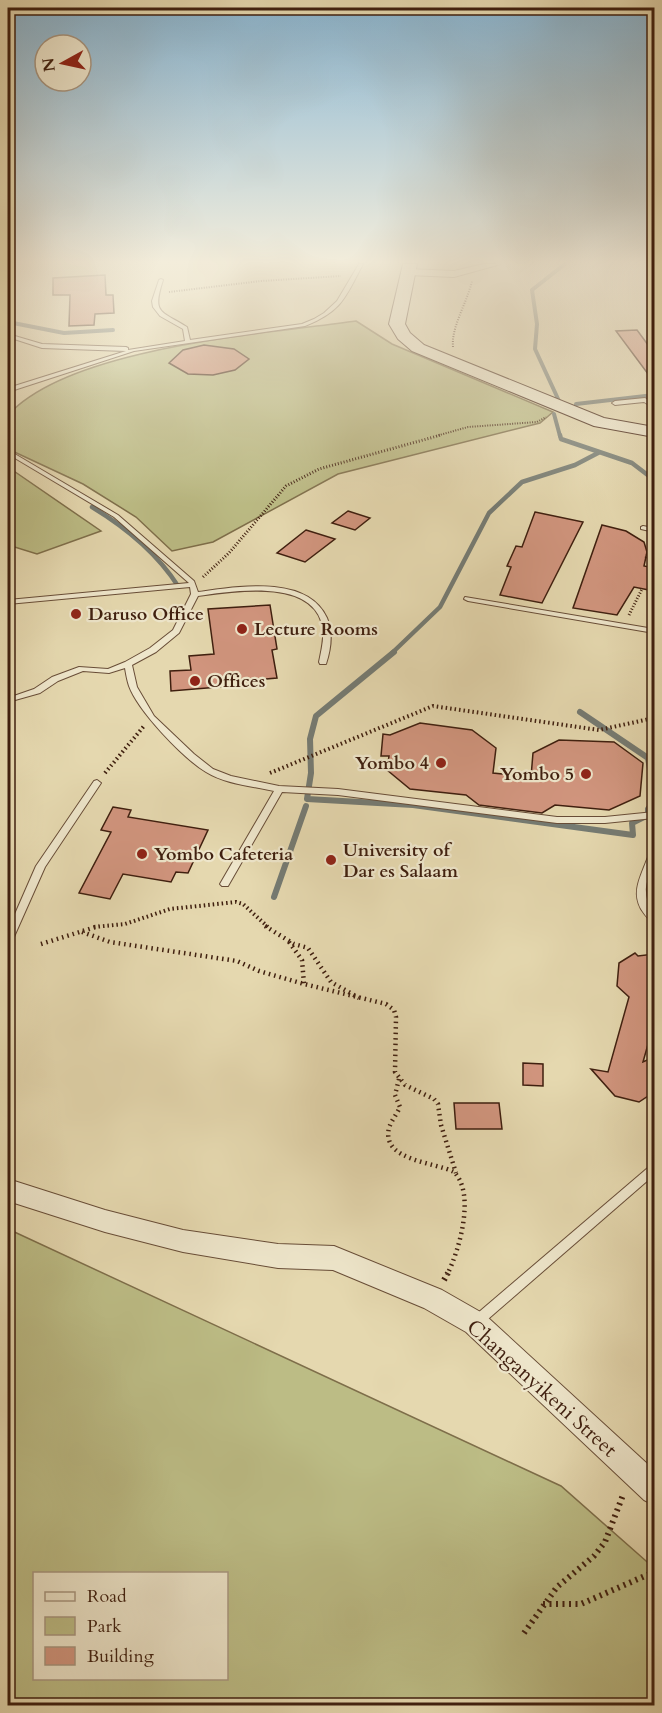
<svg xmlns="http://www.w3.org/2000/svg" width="662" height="1713" font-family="Cardo,serif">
<rect width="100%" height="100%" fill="#e5d8af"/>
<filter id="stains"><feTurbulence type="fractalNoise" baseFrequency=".00333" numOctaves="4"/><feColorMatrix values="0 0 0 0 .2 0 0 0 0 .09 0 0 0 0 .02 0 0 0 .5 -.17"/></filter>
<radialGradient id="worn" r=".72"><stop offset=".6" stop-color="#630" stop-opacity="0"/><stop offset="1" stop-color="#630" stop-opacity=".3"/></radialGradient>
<g fill="#bcbc85" stroke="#7e6e4a" stroke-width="1.5" fill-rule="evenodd">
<path d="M356,321L392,344L553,412L540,423L338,474L213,542L172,551L136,517L83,484L8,449V415C70,347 265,334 356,321Z"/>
<path d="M8,467L101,531L37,554L8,545Z"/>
<path d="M8,1229L561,1486L654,1568V1705H8ZM34,1574H226V1678H34Z"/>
</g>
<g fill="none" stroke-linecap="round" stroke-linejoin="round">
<g stroke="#757b73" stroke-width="4">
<path d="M8,322L64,333L113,330"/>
<path d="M559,401L535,349L537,324L532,290L565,264"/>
<path d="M576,404L654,395"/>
<path d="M554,414L560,436"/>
</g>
<g stroke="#757b73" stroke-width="4.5">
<path d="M560,435L561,439L632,463L649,476"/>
<path d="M92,507C125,527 157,553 178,586"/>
<path d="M392,653L440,607L489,513L522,482L575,465L598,453"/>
</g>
<g stroke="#757b73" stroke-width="6">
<path d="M394,652L316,716L310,739L311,773L307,799L413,805L633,835L632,823L648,815V809L654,801"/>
<path d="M580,712L648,758L654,791"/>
<path d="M274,897L306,806"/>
</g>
</g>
<g fill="#d1957e" stroke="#3f1f0f" stroke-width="1.5">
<path d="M105,275L106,295H113L114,313L95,314L94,325L69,326L70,295H53V278Z"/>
<path d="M637,330L654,353V382L616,331Z"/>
<path d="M204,345L234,349L249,359L235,370L213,375L188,374L169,363L183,350Z"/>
<path d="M348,511L370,518L355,530L332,523Z"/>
<path d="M535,512L583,522L542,603L500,595L511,567L507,566L516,546L522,547Z"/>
<path d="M602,525L626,531L644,542L647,552L644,566L654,568V591L634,587L617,615L573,608Z"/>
<path d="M306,530L335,539L305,562L277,553Z"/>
<path d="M270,605L277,649L272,650L277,678L254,680L255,684L171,691L170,671L191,670L189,656L214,654L208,609Z"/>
<path d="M420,723L472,730L496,748L493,773L531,777L533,753L559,740L614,742L643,763L640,796L609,810L555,805L542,813L479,805L466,795L410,789L387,770L389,756H381L383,734L390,735Z"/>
<path d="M113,807L131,810L128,817L208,830L188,873L176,872L171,882L123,874L110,899L79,893L111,832L101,830Z"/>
<path d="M635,953L638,956L654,954V1023L643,1062L654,1057V1092L639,1102L615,1096L591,1069L608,1072L629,997L617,986L619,963Z"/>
<path d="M523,1063L543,1064V1086L523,1085Z"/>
<path d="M454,1103H499L502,1129H456Z"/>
</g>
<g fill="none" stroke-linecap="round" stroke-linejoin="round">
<defs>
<g id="lane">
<path d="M359,264H363C345,298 342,311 305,326L134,351L8,392V388L126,351L42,348L8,337V334L42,344L126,347L128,348V350L185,341L183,329L160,316L153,307L152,301L159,280L161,279L163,280C152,314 160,310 187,327L190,340L302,324L314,319L324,313L337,301Z"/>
<path d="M645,398L654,404V408L644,402L615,405L612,403L615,401Z"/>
<path d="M8,450L118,515L194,581L198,592C236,587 307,574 327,618C333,632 331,649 326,664H320L319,662C321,652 324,640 323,630C317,577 233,591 198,596L179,633L156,652L132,665L137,687L154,716L194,754L213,769L231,776L279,786L338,789L557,817H605L654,812V818L605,823H557L338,795L282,792L228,886H222L220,884L274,791C252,786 225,784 206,772C183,758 138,711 129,686C127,680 126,674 125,668L109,673L83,671L58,681L40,693L8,702V698L34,689L52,677L79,667L108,669L125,662L150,648L173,630L191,594L190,587L8,604V600L189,583L114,517L8,454Z"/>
<path d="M643,526L654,528V532L641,529V527Z"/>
<path d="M465,597L654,629V633L468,601L464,599Z"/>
<path d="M97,780L101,783L45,867L13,939L11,941L8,942V930L36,866L94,781Z"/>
<path d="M654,851C656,868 645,877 646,892C646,903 652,906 654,914C655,916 654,922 654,923C648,920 645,915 641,909C633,894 638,882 644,867C647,860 648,854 654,851Z"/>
<path d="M654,1164V1175L480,1326L476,1328L472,1326L470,1322L472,1318L650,1166Z"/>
</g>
<g id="street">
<path d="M484,264H501L454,277L408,275L403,272L408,269L454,271Z"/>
<path d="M8,1179L105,1210L183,1230L278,1244L334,1246L442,1290L484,1314L654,1470V1505L644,1500L466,1332L424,1308L333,1270L278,1268L183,1252L105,1232L8,1201Z"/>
</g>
<path id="secondary" d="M403,264H417L405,324L410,333L424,345L604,418L654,427V437L594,426L412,351L398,339L389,324Z"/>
</defs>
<use href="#lane" stroke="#684d37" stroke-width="2"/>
<use href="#street" stroke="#684d37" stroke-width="2"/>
<use href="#secondary" stroke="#3f1f0f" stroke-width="2"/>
<g stroke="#3f1f0f" stroke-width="2" stroke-dasharray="1 1.5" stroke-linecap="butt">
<path d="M169,292L261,281L341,276"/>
<path d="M453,347C451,327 467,303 472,281"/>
<path d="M436,436L468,427L537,422L546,417"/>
</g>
<g stroke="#3f1f0f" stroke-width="3" stroke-dasharray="1 2" stroke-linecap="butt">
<path d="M652,444L654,461"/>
<path d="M646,558L653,541"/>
<path d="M203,577L229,553L286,486L319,469L441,435"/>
<path d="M629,615L642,589"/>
</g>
<g stroke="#3f1f0f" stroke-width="4" stroke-dasharray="1.5 3" stroke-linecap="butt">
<path d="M105,773L144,726"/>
<path d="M270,773L433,706L599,730L654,718"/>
<path d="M94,927L125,924L170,909L236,902L243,904L268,927"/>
</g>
<g stroke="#3f1f0f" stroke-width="4.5" stroke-dasharray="1.5 4" stroke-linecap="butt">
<path d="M265,926L294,944L308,948L331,982L359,998"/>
<path d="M82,932L110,942L237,961L259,971L304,984L386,1004L394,1010L396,1017L395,1072L405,1085L434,1099L438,1104L441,1125L456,1173"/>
<path d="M289,942L302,960L304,984"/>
<path d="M41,944L99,926"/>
<path d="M399,1079L395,1095L400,1107C397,1114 391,1121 389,1128C381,1161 435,1162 454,1172C476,1194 459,1251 447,1275"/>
</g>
<g stroke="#3f1f0f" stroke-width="6" stroke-dasharray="2 4.5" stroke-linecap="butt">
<path d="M444,1280L448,1273"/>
<path d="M543,1604H581L654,1572"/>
<path d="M524,1633L557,1587L594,1556L605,1542L623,1495"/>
</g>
<use href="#lane" fill="#eee6cb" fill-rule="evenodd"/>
<use href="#street" fill="#eee6cb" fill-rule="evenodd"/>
<use href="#secondary" fill="#eee6cb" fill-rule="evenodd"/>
</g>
<linearGradient id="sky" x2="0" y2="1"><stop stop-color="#88b6d4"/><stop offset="0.52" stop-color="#f3eddb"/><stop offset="1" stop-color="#f3eddb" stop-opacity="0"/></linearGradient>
<rect width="662" height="504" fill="url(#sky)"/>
<g fill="#8f2418" stroke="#eee6cb" stroke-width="2">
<circle cx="76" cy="614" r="6"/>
<circle cx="242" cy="629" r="6"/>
<circle cx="195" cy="681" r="6"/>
<circle cx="441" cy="763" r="6"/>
<circle cx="586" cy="774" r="6"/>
<circle cx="142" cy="854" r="6"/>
<circle cx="331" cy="860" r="6"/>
</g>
<g text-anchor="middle" stroke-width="4.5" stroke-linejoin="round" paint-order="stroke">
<g font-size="18" font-weight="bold" fill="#3f1f0f" stroke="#eee6cb" text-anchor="start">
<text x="88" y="620">Daruso Office</text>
<text x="254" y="635">Lecture Rooms</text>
<text x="207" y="687">Offices</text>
<text x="429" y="769" text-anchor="end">Yombo 4</text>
<text x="574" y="780" text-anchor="end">Yombo 5</text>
<text x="343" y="856">University of<tspan x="343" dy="21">Dar es Salaam</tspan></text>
<text x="154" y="860">Yombo Cafeteria</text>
</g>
<g font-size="21" fill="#3f1f0f" stroke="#eee6cb">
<text transform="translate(542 1388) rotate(42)" y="7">Changanyikeni Street</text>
</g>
</g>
<rect width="662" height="1713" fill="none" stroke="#e5d8af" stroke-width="30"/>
<rect x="9" y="9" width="644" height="1695" fill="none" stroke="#3f1f0f" stroke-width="3"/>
<rect x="15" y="15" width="632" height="1683" fill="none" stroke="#3f1f0f" stroke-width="1.5"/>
<rect x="33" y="1572" width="195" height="108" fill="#eee6cb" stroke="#a89680" stroke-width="1.5"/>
<rect x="45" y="1592" width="30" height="9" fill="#eee6cb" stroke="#a89680" stroke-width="1.5"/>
<text x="87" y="1602" font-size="18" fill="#3f1f0f">Road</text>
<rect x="45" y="1617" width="30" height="18" fill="#bcbc85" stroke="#a89680" stroke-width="1.5"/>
<text x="87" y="1632" font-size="18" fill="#3f1f0f">Park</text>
<rect x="45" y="1647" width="30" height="18" fill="#d1957e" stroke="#a89680" stroke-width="1.5"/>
<text x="87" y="1662" font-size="18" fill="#3f1f0f">Building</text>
<g transform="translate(63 63) rotate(262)"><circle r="28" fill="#eee6cb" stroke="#a89680" stroke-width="1.5"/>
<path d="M0-4.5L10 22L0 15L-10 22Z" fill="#8f2418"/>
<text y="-9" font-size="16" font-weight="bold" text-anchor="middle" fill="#3f1f0f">N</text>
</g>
<rect width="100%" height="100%" filter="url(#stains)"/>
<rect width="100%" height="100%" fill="url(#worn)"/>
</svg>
